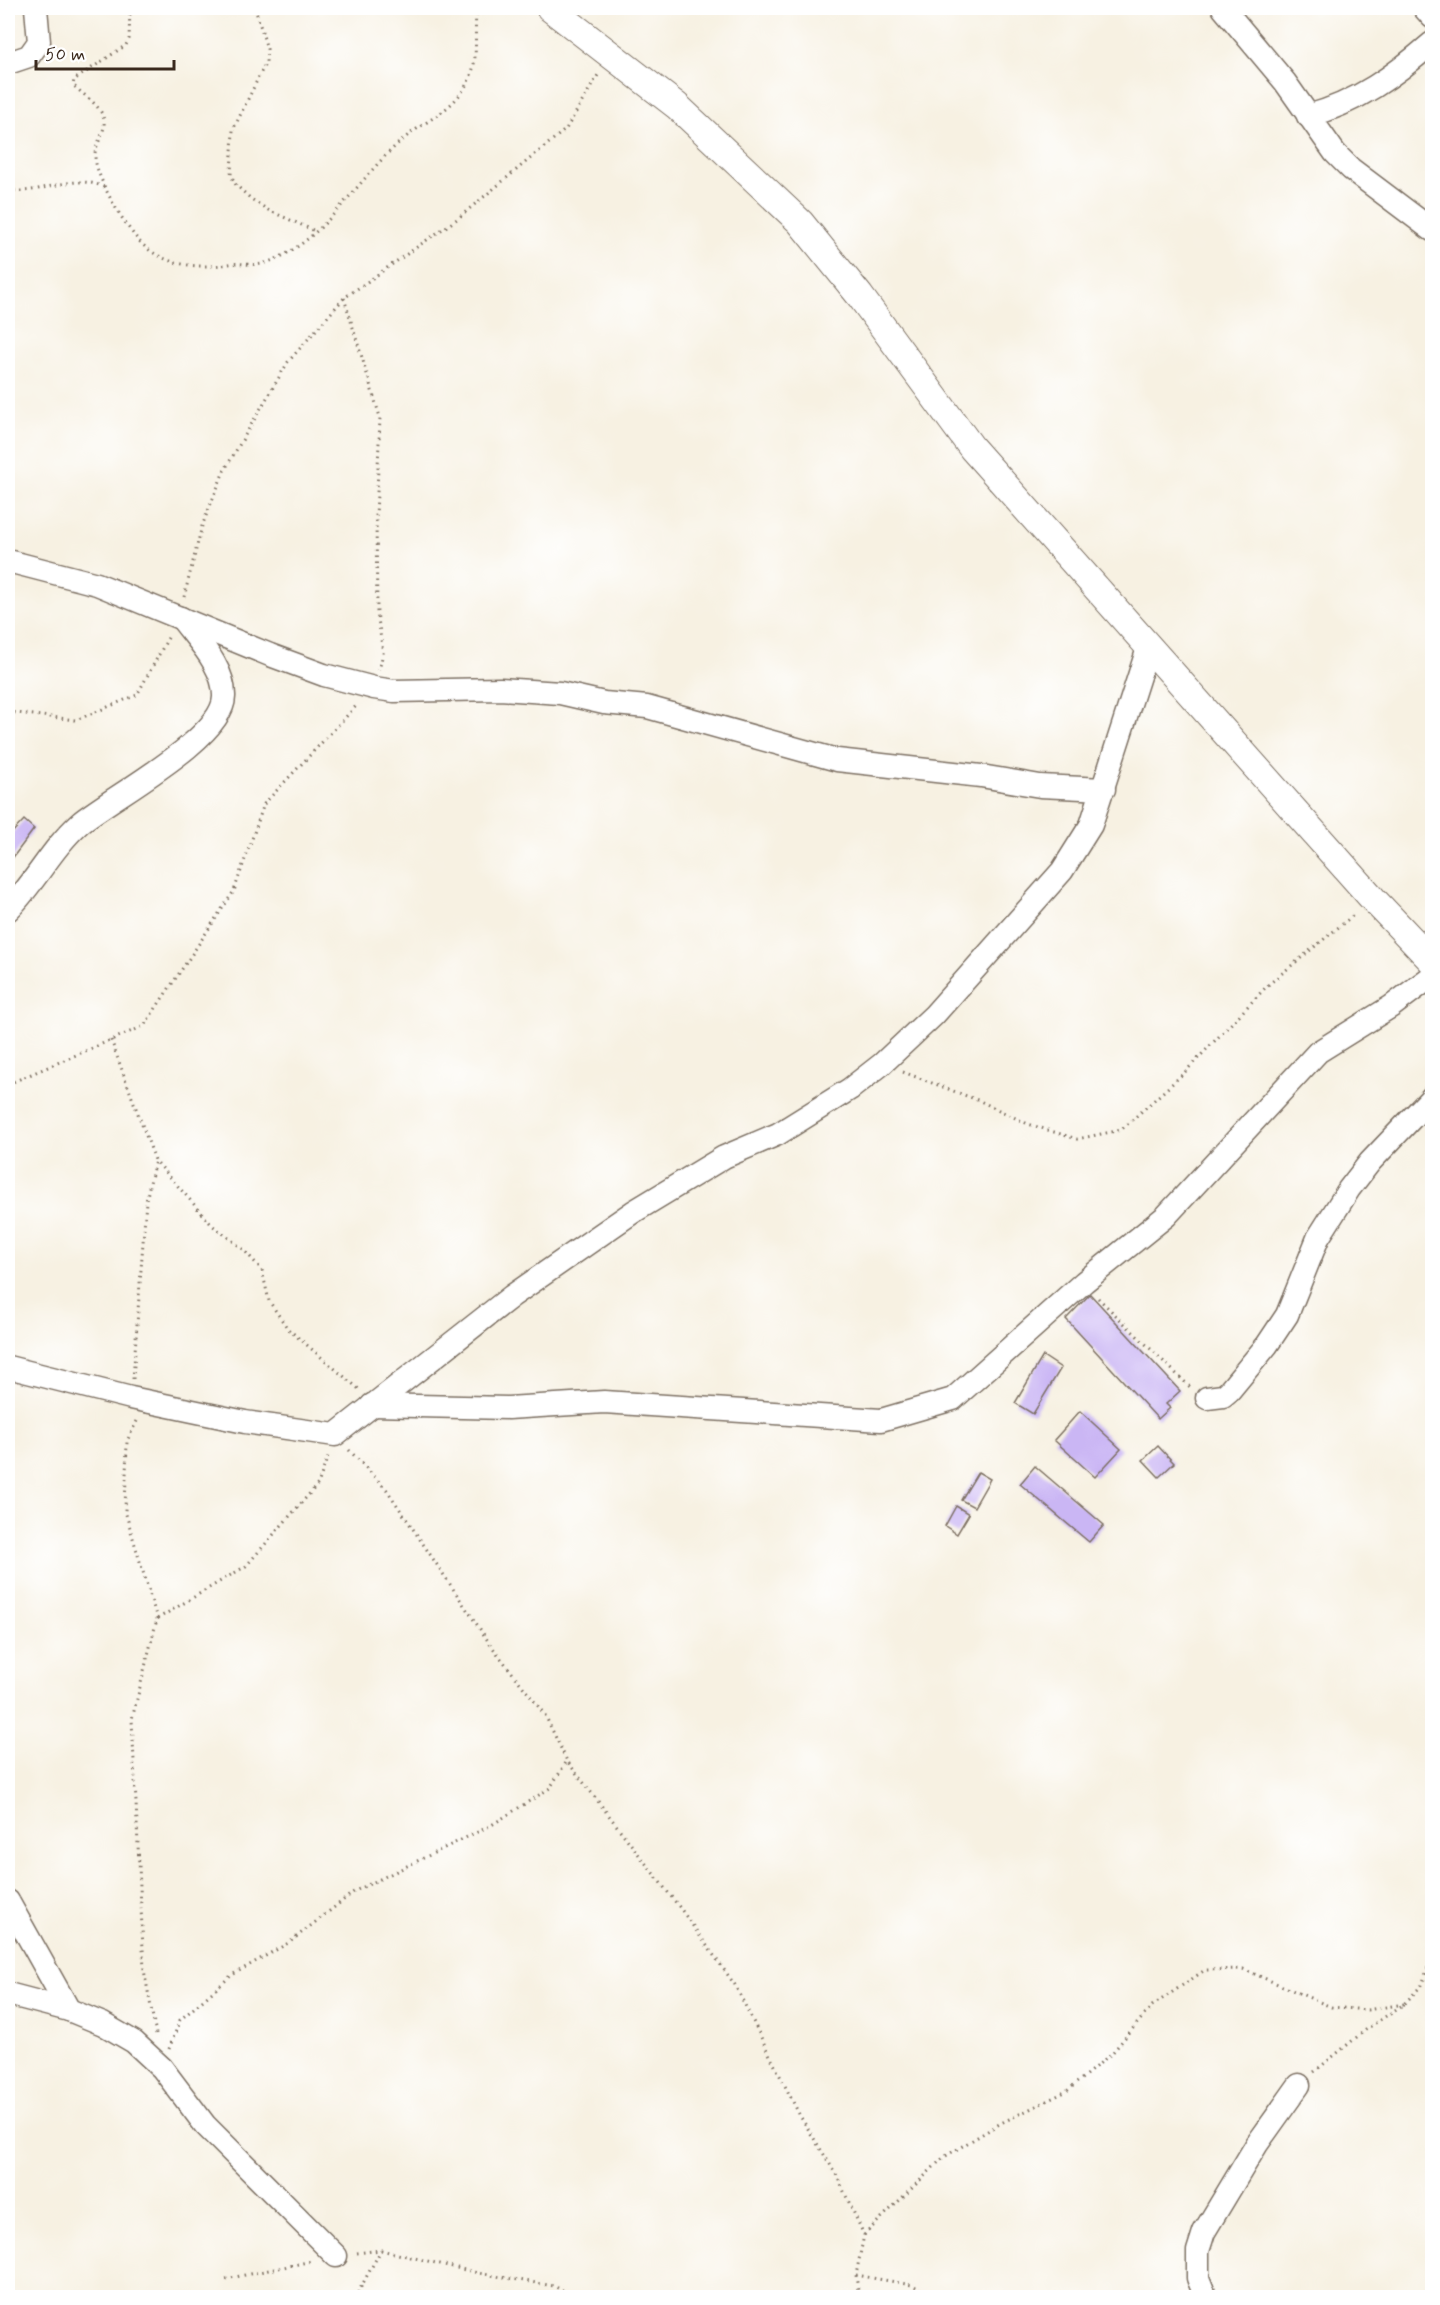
<svg xmlns="http://www.w3.org/2000/svg" width="1440" height="2305" font-family="Mynerve,sans-serif">
<rect width="100%" height="100%" fill="#fff"/>
<filter id="ink" filterUnits="userSpaceOnUse"><feTurbulence type="fractalNoise" baseFrequency=".0167" numOctaves="2"/><feDisplacementMap in="SourceGraphic" scale="12" xChannelSelector="R" yChannelSelector="G"/><feConvolveMatrix kernelMatrix="1 2 1 2 8 2 1 2 1" color-interpolation-filters="sRGB"/></filter>
<filter id="wash" filterUnits="userSpaceOnUse"><feTurbulence type="fractalNoise" baseFrequency=".008" numOctaves="4" result="noise"/><feDisplacementMap in="SourceGraphic" scale="24" xChannelSelector="R" yChannelSelector="G"/><feGaussianBlur stdDeviation="1.35" result="paint"/><feColorMatrix in="noise" values="0 0 0 0 0 0 0 0 0 0 0 0 0 0 0 0 0 1.4 0 .05"/><feComposite in="paint" operator="in"/></filter>
<g filter="url(#wash)">
<rect width="100%" height="100%" fill="#f7f1e2"/>
<g id="blocks">
<g fill="#cab6f4">
<path d="M24,820L34,829L8,864V837Z"/>
<path d="M1090,1294L1180,1391L1166,1404L1170,1408L1158,1419L1066,1319Z"/>
<path d="M1043,1356L1061,1368L1033,1414L1015,1403Z"/>
<path d="M1080,1411L1121,1449L1095,1477L1054,1440Z"/>
<path d="M1158,1446L1174,1463L1159,1477L1143,1460Z"/>
<path d="M1035,1466L1104,1525L1089,1542L1020,1484Z"/>
<path d="M978,1472L990,1479L974,1507L961,1500Z"/>
<path d="M956,1506L969,1514L957,1534L945,1526Z"/>
</g>
</g>
</g>
<g filter="url(#ink)">
<use href="#blocks" fill-opacity="0" stroke="#7d7063" stroke-width="1.5"/>
<g fill="none" stroke-linecap="round" stroke-linejoin="round">
<defs>
<g id="minor">
<path d="M1223,8L1285,82L1335,153L1351,169L1432,230"/>
<path d="M1424,8L1432,17"/>
<path d="M8,63L29,56L39,42L36,8"/>
<path d="M1308,116C1357,103 1395,75 1432,43"/>
<path d="M8,561L97,584L270,655L324,675L374,688L394,691L500,689L560,693L604,703L647,707L837,760L981,776L1040,786L1104,789"/>
<path d="M8,910C35,883 51,849 80,823C111,797 223,739 224,697C225,667 197,640 181,618"/>
<path d="M8,1367L131,1398L245,1422L335,1435L512,1296L633,1212L724,1157L778,1134L850,1089L882,1064L934,1015L1062,871L1091,825L1149,645"/>
<path d="M1207,1398L1223,1396L1229,1391L1267,1345L1287,1315L1318,1238L1349,1189L1370,1162L1432,1097"/>
<path d="M372,1405L508,1408L604,1402L881,1420L953,1399L1084,1282L1166,1216L1318,1052L1392,1006L1432,976"/>
<path d="M8,1901L69,2010L103,2024L134,2042L162,2068L205,2125L336,2256"/>
<path d="M8,1994L69,2010"/>
<path d="M1206,2298L1198,2278V2251L1204,2232L1257,2144L1299,2085"/>
</g>
<path id="tertiary" d="M550,8L677,106L800,222L860,296L972,448L1373,899L1432,961"/>
</defs>
<use href="#minor" stroke="#7d7063" stroke-width="25"/>
<use href="#tertiary" stroke="#7d7063" stroke-width="29"/>
<g stroke="#7d7063" stroke-width="3" stroke-dasharray="1.5 4.5" stroke-linecap="butt">
<path d="M130,8L129,39L126,45L74,80L73,85C82,94 96,102 102,114C109,129 97,140 95,153C93,175 127,230 143,245C167,266 198,269 229,264C240,262 254,267 265,263C325,244 359,174 406,137C431,117 458,108 471,75C479,54 473,30 477,8"/>
<path d="M255,8L267,49L266,62L233,130L231,175L236,185L251,199L268,210L315,231"/>
<path d="M8,190C43,196 72,171 106,188"/>
<path d="M344,298L380,417L376,518L377,612L383,653L379,670"/>
<path d="M184,597L202,526L224,471L288,362L344,298L457,219L566,129L598,75"/>
<path d="M8,712L76,720L137,695L169,636"/>
<path d="M111,1040L155,1160L212,1225L243,1249L262,1270L269,1301L288,1329L360,1390"/>
<path d="M903,1072L980,1101L1028,1124L1077,1139L1121,1130L1184,1073L1269,984L1356,913"/>
<path d="M8,1084L144,1026L234,891L264,804L357,705"/>
<path d="M1098,1298L1190,1387"/>
<path d="M133,1379L146,1201L155,1160"/>
<path d="M137,1421L127,1441L125,1511L157,1619"/>
<path d="M349,1450L387,1490L490,1644L545,1715L567,1761L680,1908L735,1985L800,2116L836,2174L864,2235L856,2275L859,2298"/>
<path d="M156,2034L144,1970L132,1719L157,1619L246,1566L318,1484L329,1453"/>
<path d="M169,2049L180,2020L232,1975L290,1942L355,1891L490,1826L550,1788L567,1761"/>
<path d="M1314,2072L1368,2028L1404,2004L1422,1985L1432,1955"/>
<path d="M864,2235L944,2157L1001,2123L1067,2091L1112,2053L1152,2006L1205,1970L1243,1969L1331,2007L1367,2010L1404,2004"/>
<path d="M357,2253L381,2250L478,2273L554,2286L576,2298"/>
<path d="M856,2275L912,2285L938,2298"/>
<path d="M226,2279L312,2261"/>
<path d="M355,2298L381,2250"/>
</g>
<use href="#minor" stroke="#fff" stroke-width="22"/>
<use href="#tertiary" stroke="#fff" stroke-width="27"/>
</g>
</g>
<rect width="1440" height="2305" fill="none" stroke="#fff" stroke-width="30"/>
<path d="M36 60v9h138v-9" fill="none" stroke="#3b2a1e" stroke-width="3"/>
<text x="45" y="60" font-size="18" fill="#3b2a1e" stroke="#ffffff" stroke-width="4.5" paint-order="stroke">50 m</text>
</svg>
